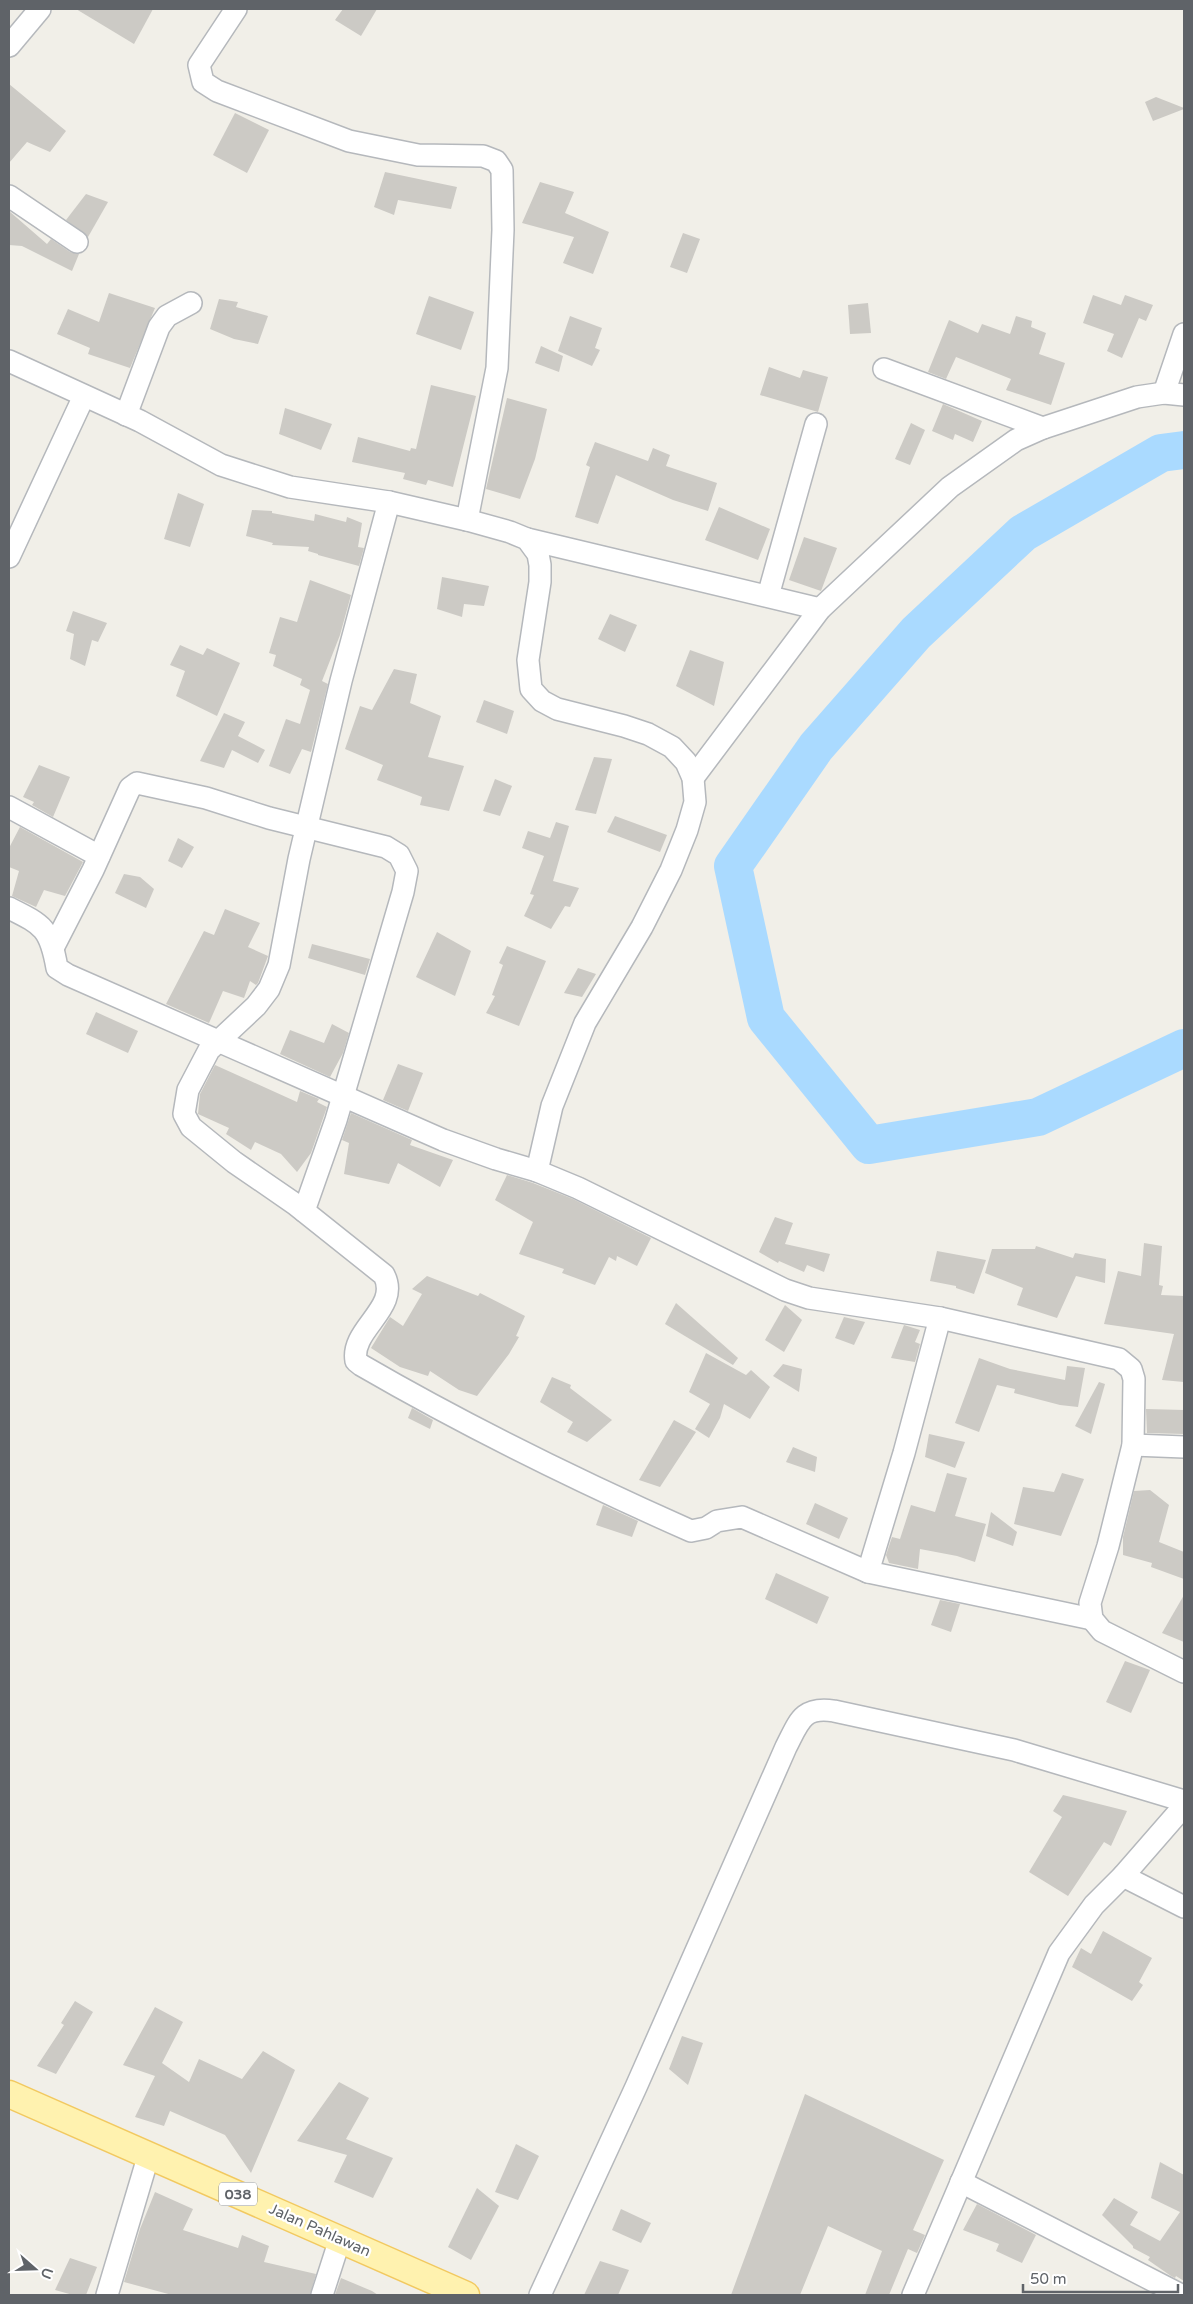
<svg xmlns="http://www.w3.org/2000/svg" width="1193" height="2304" font-family="'Varela Round',sans-serif">
<rect width="100%" height="100%" fill="#f1efe8"/>
<g fill="none" stroke-linecap="round" stroke-linejoin="round">
<path stroke="#aadaff" stroke-width="38" d="M1184,450L1161,453L1023,533L916,633L816,747L733,866L766,1018L869,1145L1038,1117L1184,1048"/>
</g>
<g fill="#cccac5">
<path d="M76,9H153L134,44Z"/>
<path d="M343,9H377L361,36L335,20Z"/>
<path d="M9,84L66,131L50,152L27,142L9,163Z"/>
<path d="M1156,97L1184,108V109L1153,121L1145,102Z"/>
<path d="M235,113L269,130L247,173L213,155Z"/>
<path d="M385,172L457,187L451,209L398,200L394,215L374,207Z"/>
<path d="M540,182L574,192L565,213L609,232L593,274L563,263L574,237L522,223Z"/>
<path d="M86,194L108,202L88,237L66,220Z"/>
<path d="M9,211L47,244L51,239L70,252L79,254L72,271L22,246L9,245Z"/>
<path d="M683,233L700,239L687,273L670,267Z"/>
<path d="M109,293L155,308L130,368L88,354L90,348L57,334L68,309L99,322Z"/>
<path d="M1093,295L1121,305L1125,295L1153,305L1146,321L1139,318L1122,358L1107,351L1114,334L1083,323Z"/>
<path d="M429,296L474,312L461,350L416,334Z"/>
<path d="M219,299L238,302L236,307L268,316L258,344L234,339L210,329Z"/>
<path d="M868,303L871,333L850,334L848,305Z"/>
<path d="M570,316L602,328L595,348L600,350L592,366L558,351Z"/>
<path d="M1016,316L1032,321L1031,327L1046,333L1039,354L1065,363L1051,405L1006,390L1011,379L956,357L946,379L928,372L949,320L978,333L982,324L1010,334Z"/>
<path d="M541,346L563,356L559,372L535,363Z"/>
<path d="M769,367L800,378L803,370L828,377L818,412L760,395Z"/>
<path d="M431,385L476,396L453,487L428,480L426,485L403,479L405,473L352,462L358,437L410,451L411,448L416,449Z"/>
<path d="M507,398L547,409L535,459L520,499L486,489Z"/>
<path d="M943,404L982,421L973,442L955,434L953,440L932,431Z"/>
<path d="M285,408L332,424L321,450L279,434Z"/>
<path d="M911,423L925,430L910,465L895,459Z"/>
<path d="M595,442L648,461L653,448L670,455L666,466L717,483L708,511L673,500L616,475L598,524L575,517L590,467L586,465Z"/>
<path d="M178,493L204,504L190,547L164,539Z"/>
<path d="M719,507L770,529L758,560L705,540Z"/>
<path d="M252,510L272,511V513L314,521L315,514L346,522L347,517L362,523L358,547L364,548L359,566L318,555V554L308,551L309,547L272,545L273,543L246,536Z"/>
<path d="M804,537L837,548L821,591L789,580Z"/>
<path d="M442,577L489,586L484,606L464,604L462,617L437,609Z"/>
<path d="M310,580L351,595L340,635L322,681L328,684L311,752L302,749L290,774L269,766L286,719L300,724L310,690L300,685L302,679L273,666L276,655L269,653L280,617L297,622Z"/>
<path d="M73,611L107,623L98,642L92,640L85,666L70,659L74,634L66,631Z"/>
<path d="M610,614L637,625L625,652L598,639Z"/>
<path d="M180,645L203,655L207,648L240,663L217,716L176,696L185,671L170,665Z"/>
<path d="M690,650L724,662L714,706L676,686Z"/>
<path d="M394,669L417,674L410,703L441,716L428,757L464,766L449,811L420,805L422,797L377,780L383,765L345,749L360,706L372,710Z"/>
<path d="M484,700L514,711L507,734L476,722Z"/>
<path d="M224,713L245,722L238,736L265,750L258,763L232,750L224,768L200,761Z"/>
<path d="M594,757L612,759L596,814L575,810Z"/>
<path d="M39,765L70,777L53,817L32,805L34,802L23,797Z"/>
<path d="M495,779L512,786L500,816L483,811Z"/>
<path d="M615,816L667,835L660,852L607,832Z"/>
<path d="M556,822L569,826L553,881L579,888L570,907L565,906L551,929L524,916L534,895L530,894L544,856L522,848L528,831L550,838Z"/>
<path d="M20,827L83,862L65,896L44,890L36,907L12,896L19,871L9,867V848Z"/>
<path d="M178,838L194,847L182,868L168,861Z"/>
<path d="M124,874L140,877L154,889L146,908L115,893Z"/>
<path d="M225,909L260,923L248,947L268,956L258,983L256,985L250,981L244,998L223,991L209,1023L166,1004L204,931L214,935Z"/>
<path d="M437,932L471,951L455,996L416,977Z"/>
<path d="M312,944L370,959L365,975L308,958Z"/>
<path d="M507,946L546,961L519,1026L486,1013L495,996L492,995L503,965L499,963Z"/>
<path d="M578,968L596,974L582,997L564,993Z"/>
<path d="M96,1012L138,1031L128,1053L86,1034Z"/>
<path d="M332,1024L349,1033L343,1053L330,1077L280,1054L290,1030L324,1043Z"/>
<path d="M398,1064L423,1073L408,1111L383,1100Z"/>
<path d="M215,1065L297,1102L300,1091L319,1099L317,1102L327,1107L311,1153L297,1172L281,1154L255,1142L251,1150L226,1134L229,1128L198,1114L200,1094Z"/>
<path d="M351,1113L412,1140L410,1145L453,1160L440,1187L398,1163L389,1184L344,1174L349,1143L342,1140Z"/>
<path d="M507,1175L533,1183L573,1199L651,1238L637,1266L617,1256L616,1261L609,1257L595,1285L562,1273L564,1269L519,1254L533,1222L495,1200Z"/>
<path d="M775,1217L793,1223L785,1244L830,1254L824,1272L807,1265L804,1272L779,1261L778,1263L759,1252Z"/>
<path d="M1144,1243L1162,1246L1159,1285L1163,1286L1161,1295L1184,1296V1382L1162,1380L1174,1334L1104,1324L1118,1271L1141,1276Z"/>
<path d="M1036,1246L1073,1258L1075,1253L1106,1259L1105,1283L1076,1276L1057,1318L1017,1305L1023,1288L985,1273L992,1249H1035Z"/>
<path d="M937,1251L986,1260L974,1294L956,1288V1286L930,1281Z"/>
<path d="M427,1276L478,1296L480,1293L525,1316L516,1336L519,1337L509,1354L477,1396L459,1390L430,1371L428,1376L400,1367L371,1348L390,1317L403,1326L422,1294L412,1289Z"/>
<path d="M676,1303L738,1358L733,1365L665,1324Z"/>
<path d="M785,1305L802,1320L784,1352L765,1340Z"/>
<path d="M844,1317L865,1322L854,1345L835,1338Z"/>
<path d="M904,1325L920,1330L915,1342L920,1344L915,1362L891,1358Z"/>
<path d="M706,1353L746,1375L751,1370L770,1387L750,1419L724,1404L720,1418L709,1438L695,1429L710,1404L689,1392Z"/>
<path d="M979,1358L1010,1369L1065,1380L1067,1366L1085,1368L1078,1407L1060,1405L1014,1393L1015,1389L997,1385L979,1432L955,1423Z"/>
<path d="M783,1364L802,1369L799,1392L773,1376Z"/>
<path d="M552,1377L571,1385L570,1388L612,1420L587,1442L567,1432L573,1422L540,1402Z"/>
<path d="M1099,1382L1105,1384L1091,1434L1075,1426Z"/>
<path d="M412,1408L433,1420L430,1429L408,1418Z"/>
<path d="M1146,1409L1184,1410V1434L1147,1433Z"/>
<path d="M674,1420L696,1432L660,1487L639,1480Z"/>
<path d="M929,1434L965,1442L955,1468L925,1457Z"/>
<path d="M793,1447L817,1457L815,1472L786,1462Z"/>
<path d="M947,1473L967,1478L955,1516L986,1524L975,1562L957,1556L920,1549L918,1569L889,1563L886,1555L892,1537L900,1539L911,1505L935,1512Z"/>
<path d="M1062,1473L1084,1479L1061,1536L1014,1524L1023,1487L1054,1492Z"/>
<path d="M1150,1490L1169,1505L1159,1542L1184,1552V1579L1151,1567L1152,1563L1123,1555V1537L1134,1491Z"/>
<path d="M815,1503L848,1518L839,1539L806,1524Z"/>
<path d="M603,1505L638,1521L632,1537L596,1525Z"/>
<path d="M991,1512L1017,1532L1013,1546L986,1536Z"/>
<path d="M776,1573L829,1597L817,1624L765,1599Z"/>
<path d="M1184,1595V1642L1162,1633Z"/>
<path d="M940,1600L960,1604L951,1632L931,1625Z"/>
<path d="M1125,1661L1150,1670L1131,1713L1106,1702Z"/>
<path d="M1063,1795L1127,1811L1111,1846L1104,1842L1068,1896L1029,1872L1062,1817L1053,1811Z"/>
<path d="M1103,1931L1152,1958L1139,1982L1143,1985L1132,2001L1072,1967L1081,1948L1091,1954Z"/>
<path d="M75,2001L93,2012L56,2074L37,2066L64,2025L61,2023Z"/>
<path d="M155,2007L183,2022L162,2063L189,2082L199,2059L242,2079L263,2051L295,2070L251,2173L225,2135L170,2111L164,2126L135,2117L155,2076L123,2065Z"/>
<path d="M682,2036L703,2043L688,2085L669,2069Z"/>
<path d="M339,2082L369,2098L346,2139L393,2158L373,2198L334,2182L347,2155L297,2141Z"/>
<path d="M805,2094L944,2160L913,2230L925,2235L917,2253L908,2249L889,2295H865L882,2251L828,2226L800,2295H731Z"/>
<path d="M516,2144L539,2156L518,2200L495,2192Z"/>
<path d="M1160,2162L1184,2175V2281L1176,2276L1175,2278L1171,2276L1148,2260L1150,2257L1133,2248V2246L1102,2215L1114,2198L1138,2212L1130,2225L1160,2241L1180,2212L1151,2198Z"/>
<path d="M477,2188L499,2206L471,2260L448,2247Z"/>
<path d="M155,2192L193,2209L183,2230L238,2248L242,2235L269,2246L264,2262L316,2274L310,2295H172L124,2282L140,2229Z"/>
<path d="M977,2204L1036,2235L1022,2263L996,2251L999,2244L963,2230Z"/>
<path d="M621,2209L651,2223L641,2243L612,2230Z"/>
<path d="M70,2258L97,2267L86,2295H73L55,2290Z"/>
<path d="M600,2261L629,2270L618,2295H584Z"/>
<path d="M341,2278L372,2291L378,2295H335Z"/>
</g>
<g fill="none" stroke-linecap="round" stroke-linejoin="round">
<defs>
<g id="minor">
<path d="M236,9L199,65L203,82L217,91L349,141L418,155L483,156L496,161L502,170L503,230L497,368L467,520"/>
<path d="M9,46L40,9"/>
<path d="M9,196L77,242"/>
<path d="M9,361L140,421L221,465L290,487L389,502L467,520L510,532L527,539L538,554L540,565V582L528,660L531,689L542,701L557,709L624,726L648,734L672,747L686,762L693,778L695,802L687,830L671,870L642,927L585,1023L552,1106L537,1171L578,1188L785,1290L809,1298L940,1318L1119,1359L1131,1369L1134,1379L1133,1445L1108,1546L1090,1603L1092,1619L1102,1631L1184,1672"/>
<path d="M884,369L1043,428"/>
<path d="M1164,393L1184,334"/>
<path d="M126,415L159,327L167,316L191,303"/>
<path d="M389,502L341,681L299,859L279,965L269,989L256,1006L209,1050L188,1090L184,1114L191,1127L234,1162L295,1204L384,1275C401,1308 350,1329 356,1361L361,1365C468,1427 578,1481 691,1531L706,1528L717,1521L742,1517L868,1572"/>
<path d="M527,539L820,609"/>
<path d="M9,557L84,396"/>
<path d="M768,596L816,424"/>
<path d="M693,778L820,609L950,487L1016,440L1043,428L1137,397L1164,393L1184,395"/>
<path d="M9,807L99,856"/>
<path d="M9,908C43,925 50,928 57,968L68,975L443,1140L496,1159L537,1171"/>
<path d="M53,948L93,870L130,788L137,783L206,798L269,818L386,847L399,855L407,871L403,892L336,1120L304,1211"/>
<path d="M940,1318L904,1453L868,1572L1092,1619"/>
<path d="M1133,1445L1184,1447"/>
<path d="M1123,1876L1184,1907"/>
<path d="M961,2182L1181,2295"/>
<path d="M107,2295L149,2154"/>
<path d="M322,2295L340,2239"/>
<path d="M540,2295L636,2087L786,1747C799,1722 802,1706 834,1711L1014,1750L1184,1801"/>
<path d="M913,2295L1059,1953L1094,1905L1123,1876L1184,1806"/>
</g>
<path id="major" d="M9,2094L466,2295"/>
</defs>
<use href="#minor" stroke="#b5b8bc" stroke-width="24"/>
<use href="#major" stroke="#f2c960" stroke-width="29"/>
<use href="#minor" stroke="#fff" stroke-width="21"/>
<use href="#major" stroke="#fff2af" stroke-width="26"/>
</g>
<g text-anchor="middle" stroke-width="4.5" stroke-linejoin="round" paint-order="stroke">
<rect fill="#fff" stroke="#8f9295" stroke-width="1" x="219" y="2182.5" width="38" height="23" rx="4"/>
<g font-size="14" font-weight="bold" fill="#5f6368">
<text x="238" y="2199">038</text>
</g>
<g font-size="15" fill="#5f6368" stroke="#fff">
<text transform="translate(320 2230) rotate(24)" y="5">Jalan Pahlawan</text>
</g>
</g>
<rect width="1193" height="2304" fill="none" stroke="#5f6368" stroke-width="20"/>
<g transform="translate(35 2269) rotate(110)" stroke="#ffffff" stroke-width="4" paint-order="stroke">
<path d="M0-4L9 19L0 12L-9 19Z" fill="#5f6368"/>
<text y="-8" font-size="14" font-weight="bold" text-anchor="middle" fill="#5f6368">U</text>
</g>
<path d="M1023 2284v8h155v-8" fill="none" stroke="#5f6368" stroke-width="2.5"/>
<text x="1030" y="2284" font-size="15" fill="#5f6368" stroke="#ffffff" stroke-width="4" paint-order="stroke">50 m</text>
</svg>
